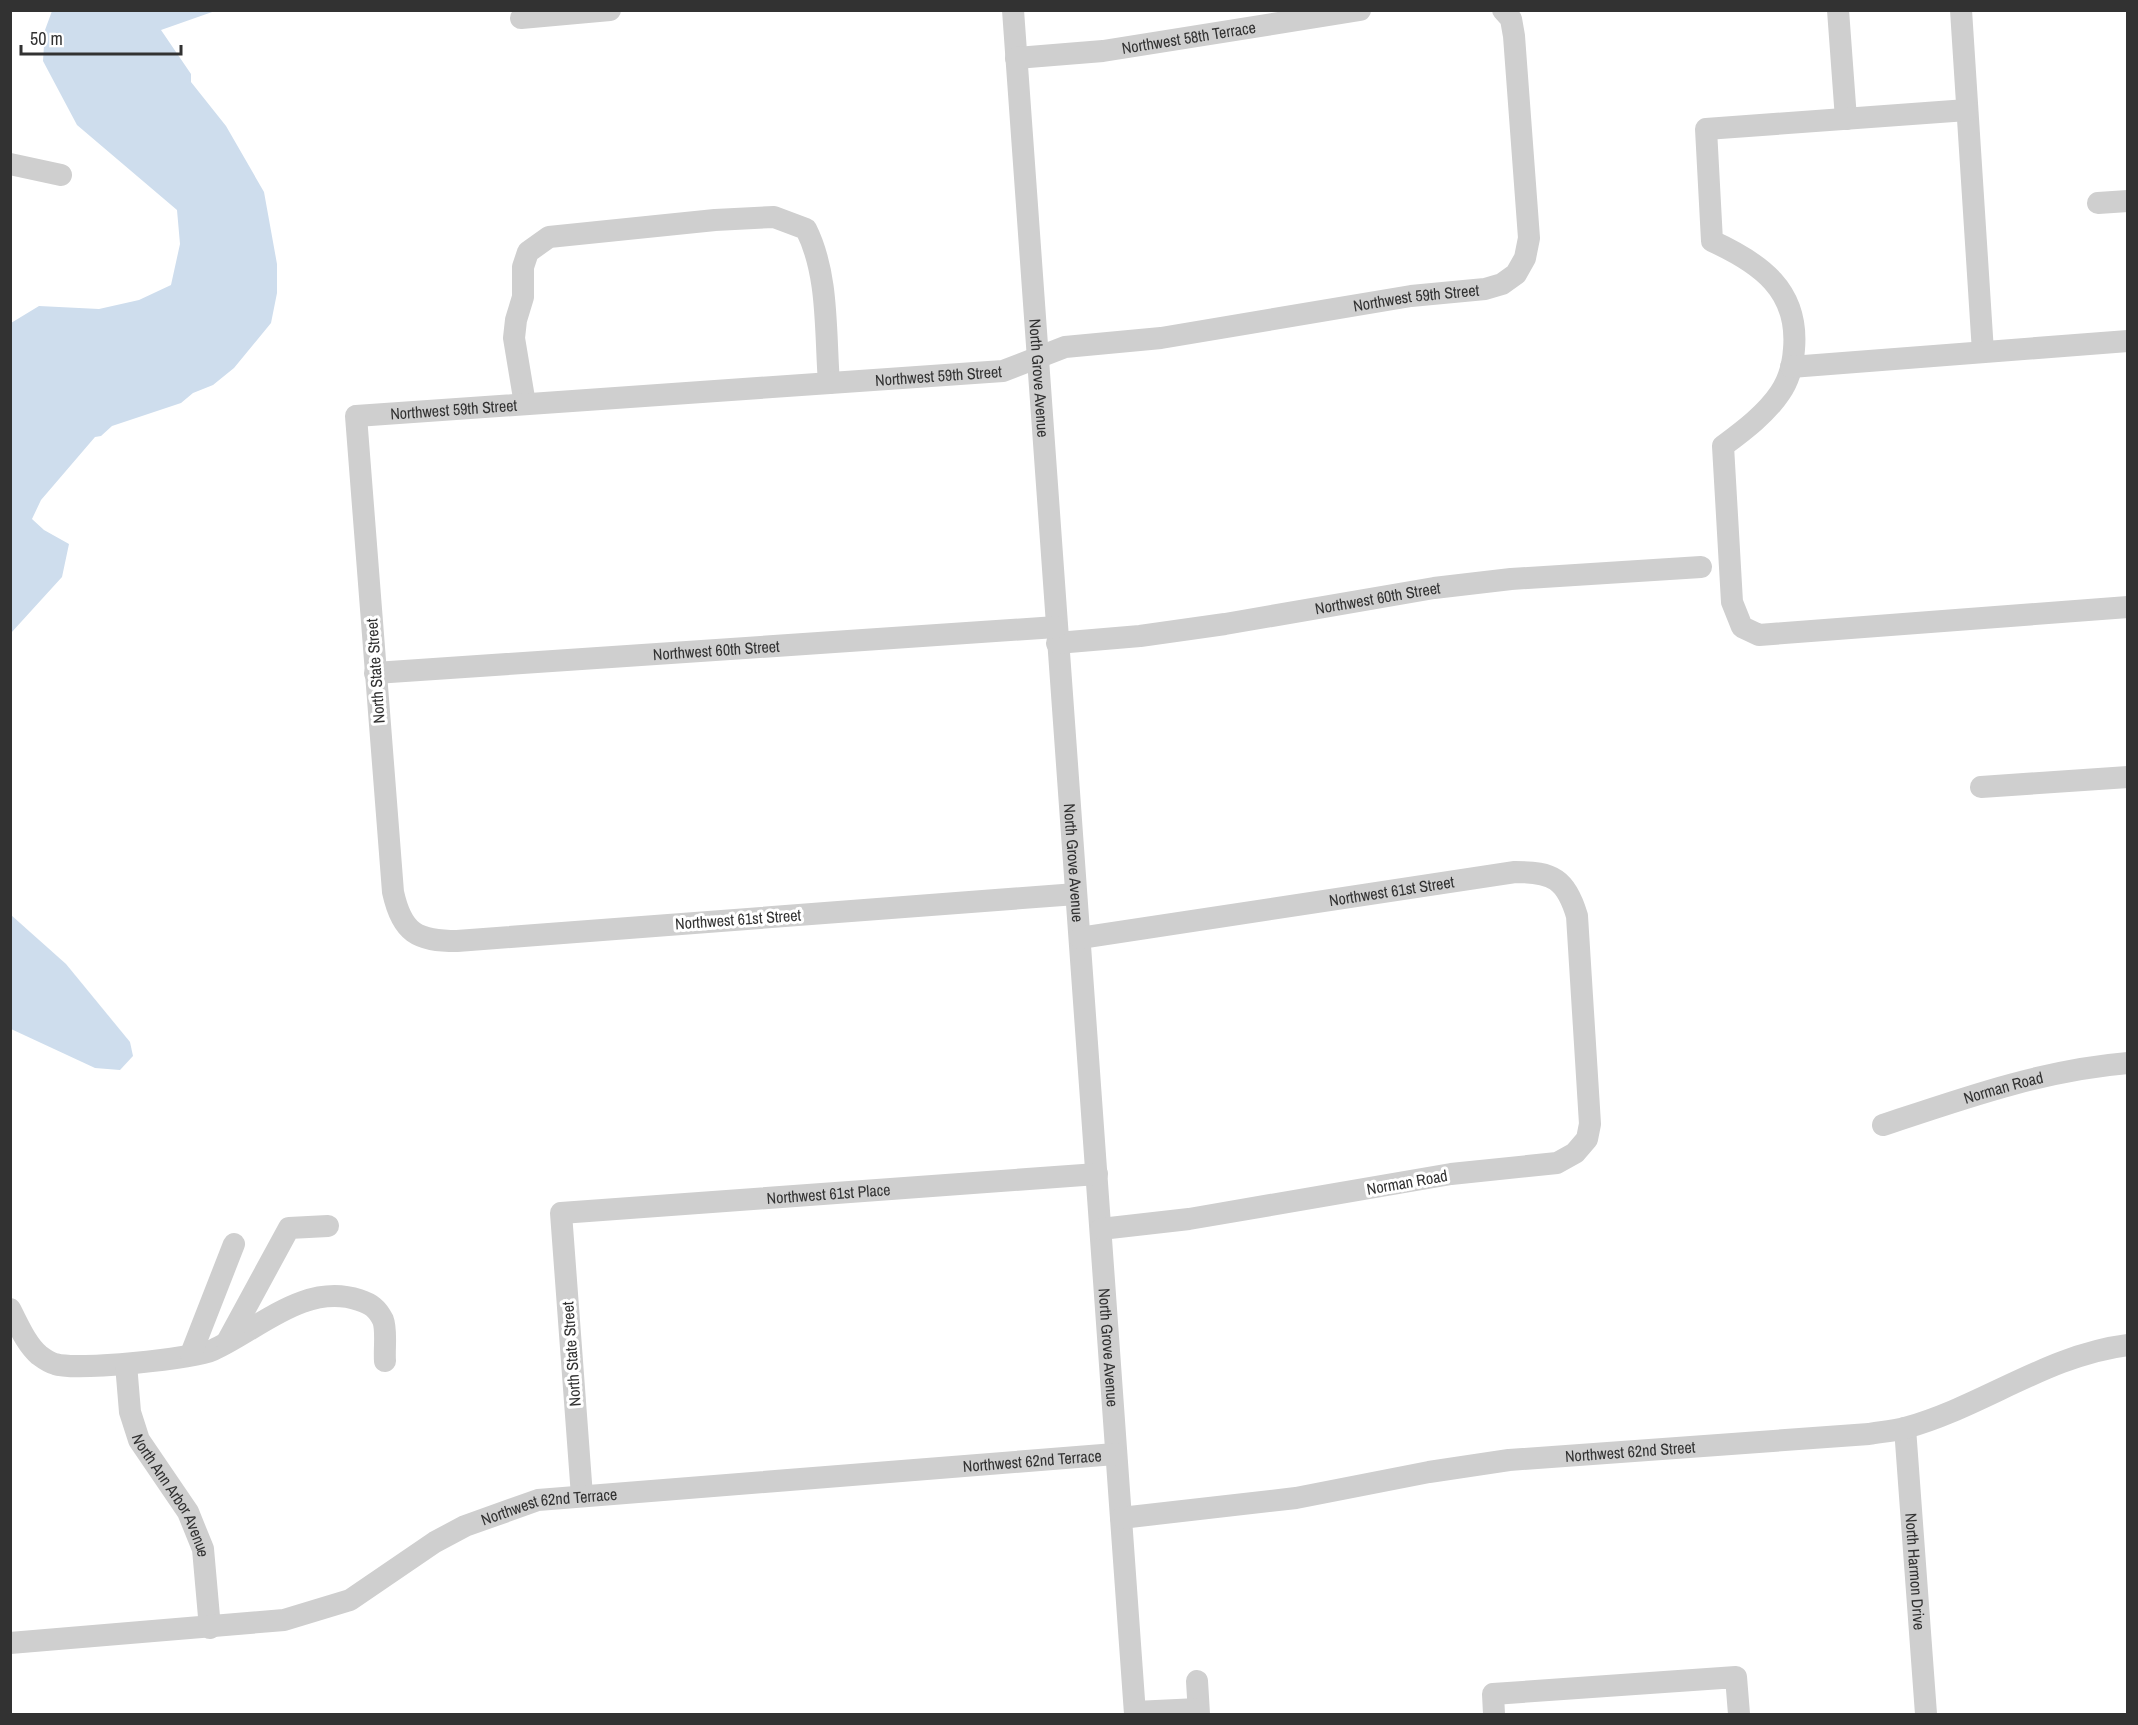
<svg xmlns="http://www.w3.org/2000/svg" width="2138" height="1725" font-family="'Archivo Narrow',sans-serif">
<rect width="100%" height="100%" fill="#fff"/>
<g fill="#cedded">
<path d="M52,11H215L161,30L191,74V82L226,126L264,192L277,264V293L271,323L234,368L213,385L193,393L181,403L112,426L101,436L95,437L41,500L32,519L44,530L69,544L62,577L11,633V323L39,306L99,309L139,300L171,285L180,244L177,210L77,125L43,61L45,30Z"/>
<path d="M11,915L66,964L130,1042L133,1056L120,1070L95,1068L11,1029Z"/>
</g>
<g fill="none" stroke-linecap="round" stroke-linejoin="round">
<g stroke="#cfcfcf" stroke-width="22">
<path id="s1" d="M1013,10L1135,1714"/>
<path d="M1838,10L1846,119"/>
<path d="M1961,10L1983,352"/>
<path d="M521,18L610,10"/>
<path id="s2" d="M1016,58L1103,51L1360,10"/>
<path d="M1967,110L1706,129L1712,241C1760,263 1799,290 1794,349C1793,364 1789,380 1780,393C1766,414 1743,431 1723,446L1732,602L1742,627L1759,635L2128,607"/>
<path d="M10,164L61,175"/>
<path d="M2098,203L2128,201"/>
<path d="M1791,367L2128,341"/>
<path d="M525,404L514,338L516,320L523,297V267L528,252L549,237L715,220L774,217L806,229C829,275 825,332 829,383"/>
<path id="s3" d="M1057,643L1140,636L1225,624L1434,588L1511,579L1701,567"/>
<path id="s4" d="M375,673L1056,627"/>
<path d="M1981,787L2128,777"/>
<path id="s5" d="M1076,894L457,941C417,941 402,933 393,892L356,416L1003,371L1065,347L1161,338L1411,296L1485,289L1502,284L1516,274L1525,258L1529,238L1514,36L1511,19L1503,10"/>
<path id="s6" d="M1080,938L1515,872C1553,872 1566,879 1577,916L1590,1124L1587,1139L1575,1153L1557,1163L1451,1174L1189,1219L1101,1229"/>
<path id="s7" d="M1883,1125C1964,1098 2043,1070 2128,1063"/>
<path d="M10,1309C18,1324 26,1344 39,1355C43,1358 50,1363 55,1364C75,1371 193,1359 213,1350C259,1329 305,1282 359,1300C371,1304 377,1308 383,1320C387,1330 384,1349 385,1361"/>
<path d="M227,1342L289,1228L328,1226"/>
<path d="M191,1354L234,1244"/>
<path id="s8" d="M126,1364L130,1412L139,1440L188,1512L203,1549L210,1628"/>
<path id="s9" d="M1905,1428L1926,1714"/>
<path id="s10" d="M582,1496L561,1213L1097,1174"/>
<path id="s11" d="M1121,1518L1296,1498L1429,1472L1509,1460L1869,1434C1881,1432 1893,1431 1905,1428C1982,1407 2047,1355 2128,1345"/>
<path id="s12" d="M10,1643L284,1620L350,1600L435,1542L465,1526L538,1500L1115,1454"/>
<path d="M1197,1681L1199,1714"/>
<path d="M1135,1712L1198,1709"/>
<path d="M1494,1714L1493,1694L1736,1677L1739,1714"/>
</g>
</g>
<g text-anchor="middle" stroke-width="6" stroke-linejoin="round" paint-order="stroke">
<g font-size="16" fill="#323232" stroke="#fff">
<text dy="6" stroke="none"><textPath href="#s2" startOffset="174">Northwest 58th Terrace</textPath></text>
<text dy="6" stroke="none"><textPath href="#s5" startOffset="2259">Northwest 59th Street</textPath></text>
<text dy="6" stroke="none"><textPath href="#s5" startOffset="1773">Northwest 59th Street</textPath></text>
<text dy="6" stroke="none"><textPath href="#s1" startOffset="369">North Grove Avenue</textPath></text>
<text dy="6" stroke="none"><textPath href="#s5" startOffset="1287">Northwest 59th Street</textPath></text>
<text dy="6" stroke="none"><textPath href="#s3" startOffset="324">Northwest 60th Street</textPath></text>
<text dy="6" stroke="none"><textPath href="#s4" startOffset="342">Northwest 60th Street</textPath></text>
<text transform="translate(375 671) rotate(-94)" y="6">North State Street</text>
<text dy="6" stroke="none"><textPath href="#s1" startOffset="855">North Grove Avenue</textPath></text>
<text dy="6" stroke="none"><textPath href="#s6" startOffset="315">Northwest 61st Street</textPath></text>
<text transform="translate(738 919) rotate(-4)" y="6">Northwest 61st Street</text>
<text dy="6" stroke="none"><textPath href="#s7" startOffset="126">Norman Road</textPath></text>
<text transform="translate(1407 1182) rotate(-10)" y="6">Norman Road</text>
<text dy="6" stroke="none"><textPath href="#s10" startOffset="552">Northwest 61st Place</textPath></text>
<text dy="6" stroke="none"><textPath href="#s1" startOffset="1341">North Grove Avenue</textPath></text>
<text transform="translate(571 1354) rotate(-94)" y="6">North State Street</text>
<text dy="6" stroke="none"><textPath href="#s11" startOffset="514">Northwest 62nd Street</textPath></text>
<text dy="6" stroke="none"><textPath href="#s12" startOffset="1054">Northwest 62nd Terrace</textPath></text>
<text dy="6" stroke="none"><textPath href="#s8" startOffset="142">North Ann Arbor Avenue</textPath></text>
<text dy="6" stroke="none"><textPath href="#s12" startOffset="568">Northwest 62nd Terrace</textPath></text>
<text dy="6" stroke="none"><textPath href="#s9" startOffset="144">North Harmon Drive</textPath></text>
</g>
</g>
<rect width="2138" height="1725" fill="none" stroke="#323232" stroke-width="24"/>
<path d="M21 45v9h160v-9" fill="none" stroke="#323232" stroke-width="3"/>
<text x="30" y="45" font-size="18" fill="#323232" stroke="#ffffff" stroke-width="4.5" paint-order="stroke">50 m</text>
</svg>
